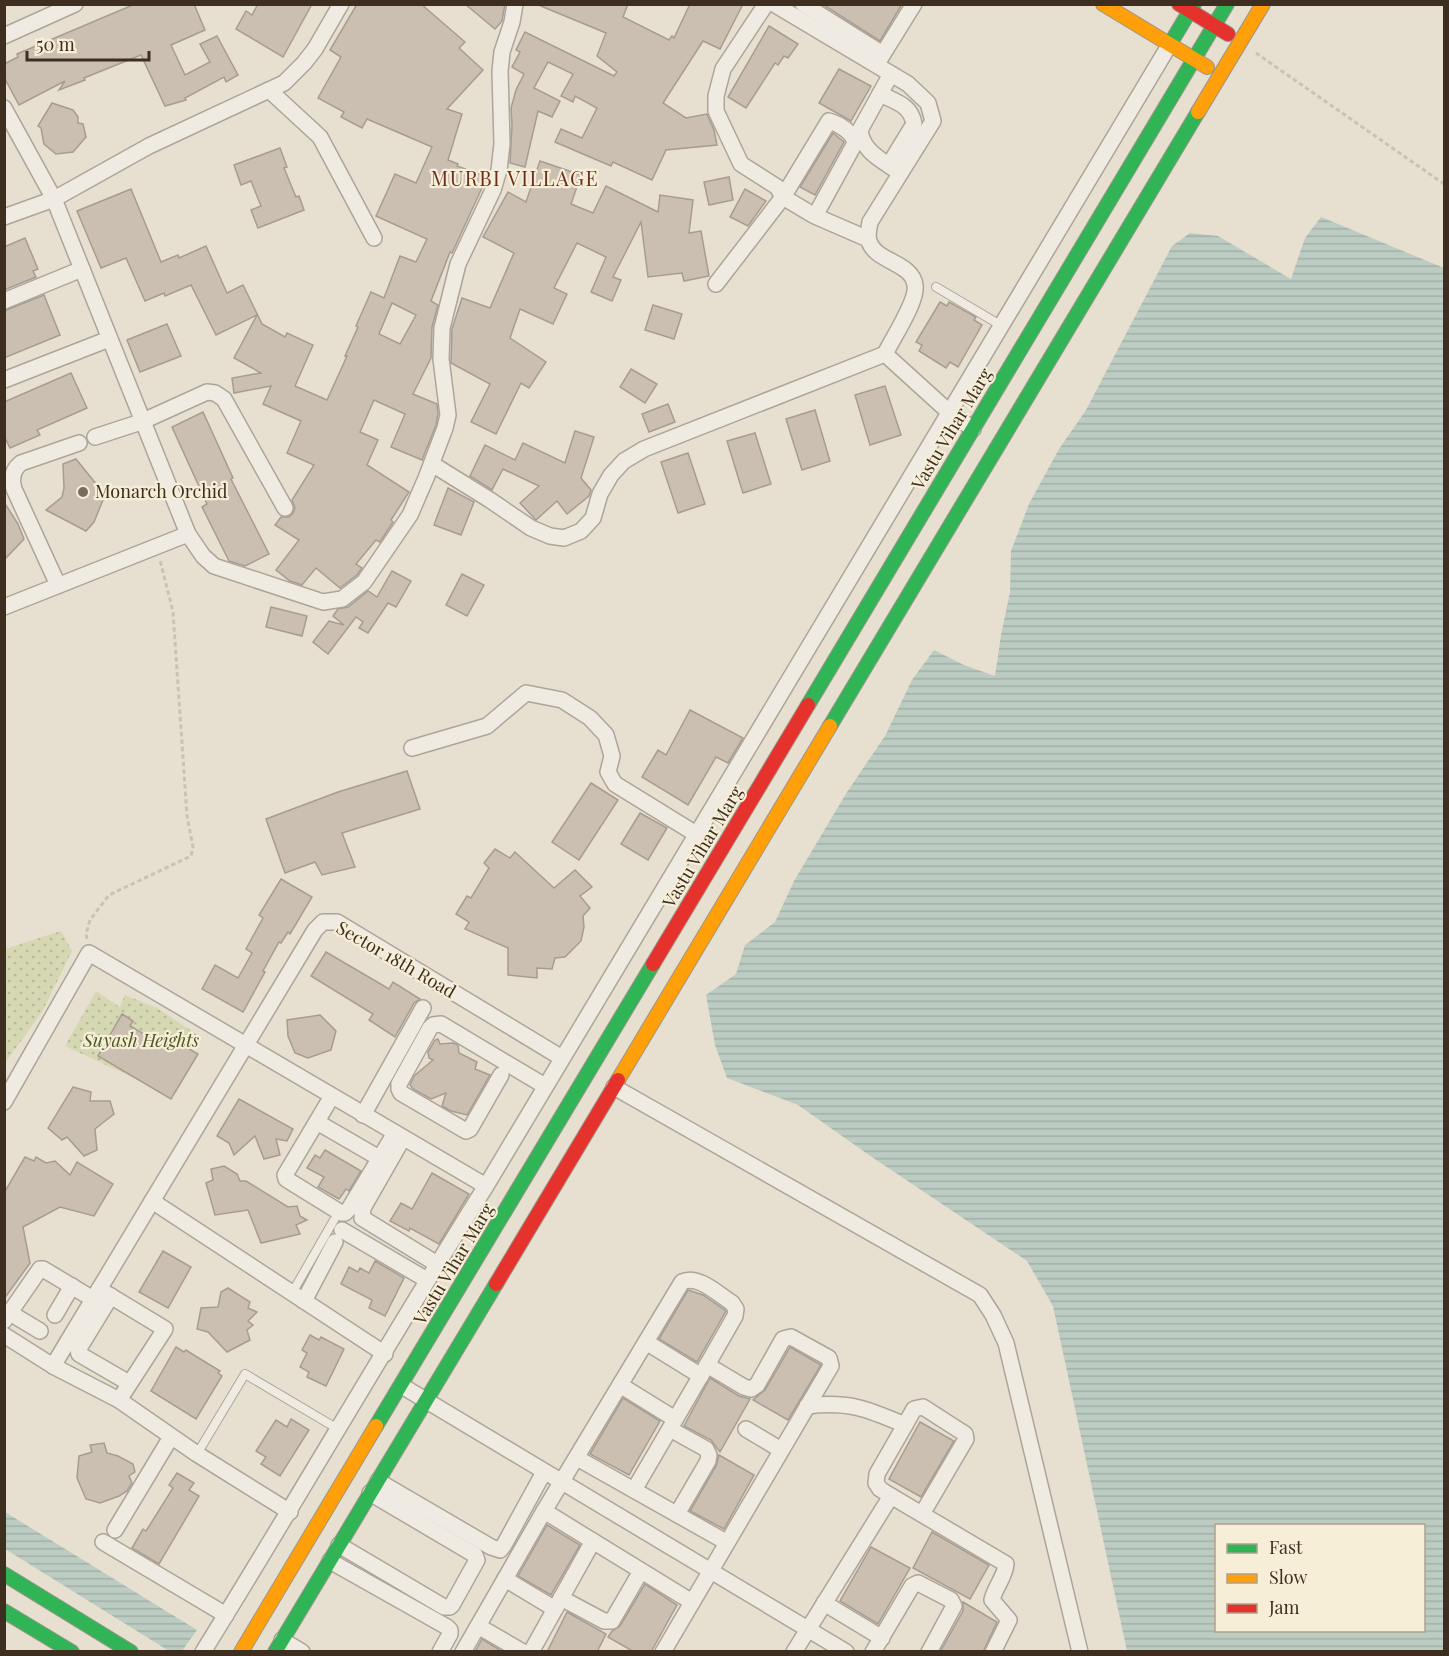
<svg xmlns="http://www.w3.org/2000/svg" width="1449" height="1656" font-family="'Playfair Display',serif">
<defs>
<pattern id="grass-dots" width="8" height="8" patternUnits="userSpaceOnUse" patternTransform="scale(1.5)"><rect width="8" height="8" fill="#d6d7b3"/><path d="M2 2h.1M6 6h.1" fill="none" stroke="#b9b99a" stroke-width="1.8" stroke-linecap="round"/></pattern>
<pattern id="water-rules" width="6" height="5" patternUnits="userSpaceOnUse" patternTransform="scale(1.5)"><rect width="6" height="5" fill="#bcccc2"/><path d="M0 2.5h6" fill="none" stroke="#a2b0a6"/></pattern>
</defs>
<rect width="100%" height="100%" fill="#e7e0d1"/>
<g fill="url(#grass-dots)">
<path d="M61,931L72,951L42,1012L5,1063V949Z"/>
<path d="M96,991L120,1007L125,995L157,1008L198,1035L164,1092L65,1046Z"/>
</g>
<g fill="url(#water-rules)" fill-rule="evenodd">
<path d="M1321,217L1444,268V1651H1127L1053,1306L1027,1261L869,1155L798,1105L727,1078L715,1045L706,995L736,974L745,945L775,922L794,881L847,792L885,736L912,680L934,650L964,665L995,676L1001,635L1010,592L1011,551L1029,504L1059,449L1086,410L1172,246L1190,233L1218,236L1291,279L1305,238ZM1216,1526H1424V1630H1216Z"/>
<path d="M5,1512L197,1630L182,1651H169L5,1549Z"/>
</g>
<g fill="#cbbfb2" stroke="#a89c90" stroke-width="1.5" fill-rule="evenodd">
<path d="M135,4H194L205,30L171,45L185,75L210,62L200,44L217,36L238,75L226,82L224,77L185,98L186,100L165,106L141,55L84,78L85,80L59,90L65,81L19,105L4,77V64L18,57L17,54Z"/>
<path d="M258,4H312L283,57L236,29L246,11L252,15Z"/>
<path d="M357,4H421L465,42L459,48L483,70L447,109L462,114L448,160L458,164L457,166L487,177L452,253L450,252L431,301L438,305L432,327L431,358L413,394L437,404L438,414L436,425L422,460L391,447L405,414L374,400L360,432L378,440L367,465L409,492L391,520L393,522L380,542L376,540L356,564L362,568L357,575L340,588L316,568L302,585L290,581L276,570L299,540L275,525L281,517H289L293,513L295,508L292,500L314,465L287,453L301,421L263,404L271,386L234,393L232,378L261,373L234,358L257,315L216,335L191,285L165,296L164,293L145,301L126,258L101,268L77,211L131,189L161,262L178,255L179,258L206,246L227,293L243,285L262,324L285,337L287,333L313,345L295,386L327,400L347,356H345L358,327L356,326L371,292L384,298L400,256L416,262L427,239L376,216L395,174L416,183L432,147L367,119L362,128L341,117L344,112L318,98L341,57L330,50ZM392,303L416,315L400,344L379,334Z"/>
<path d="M465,4H505L502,21L495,29Z"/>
<path d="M536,4H628L623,17L669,40L672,36L674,38L690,4H743L720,49L703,41L663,103L686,118L707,114L714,130L717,145L666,150L652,180L613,162L611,166L555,142L561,129L582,138L597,108L575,96L573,102L561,96L573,74L548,62L534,88L560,101L552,117L538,111L525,167L510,163L512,125L511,108L516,90L524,74L512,67L520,52L516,50L525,32L614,76L617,72L597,56L606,33Z"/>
<path d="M822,4H902L880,41Z"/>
<path d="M769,26L798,44L788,58L784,56L778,65L775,63L746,108L728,97Z"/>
<path d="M839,69L871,86L851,121L819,103Z"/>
<path d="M52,103L73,110L78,117V123L83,124L86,137L73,152L56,154L44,144L41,128L38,126Z"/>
<path d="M833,133L844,142L815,195L800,187Z"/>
<path d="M280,148L287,167L284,168L296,197L299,196L304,210L258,228L251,210L261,206L251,181L241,185L234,165Z"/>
<path d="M540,161L581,175L571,204L593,213L606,186L658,212L660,195L693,200L689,233L701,231L709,276L684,281L682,273L648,277L641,222L613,277L621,280L612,301L591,292L606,257L577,243L554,288L567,294L553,324L520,309L510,338L546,362L529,388L521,383L496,434L471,422L490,384L451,363L452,329L462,298L490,308L514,253L483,237L508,192L526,202Z"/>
<path d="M729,177L733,200L709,205L704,182Z"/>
<path d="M745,189L766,201L748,226L730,217Z"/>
<path d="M25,238L38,269L33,271L36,277L4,290V247Z"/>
<path d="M44,295L60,335L4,358V311Z"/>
<path d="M940,302L947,306L949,302L976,317L974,320L982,325L958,367L950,362L946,368L919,351L922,345L916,342Z"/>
<path d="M653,305L682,314L674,339L645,330Z"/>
<path d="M167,324L181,356L140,372L127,340Z"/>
<path d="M631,369L657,384L645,403L620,387Z"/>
<path d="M71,373L87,408L37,430L40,435L10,448L4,436V402Z"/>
<path d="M885,386L901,435L870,445L855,395Z"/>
<path d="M668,404L675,422L649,432L642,414Z"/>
<path d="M815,410L830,461L802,470L786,419Z"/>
<path d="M203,412L233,478L231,479L269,554L245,566L229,561L202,507L207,504L172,427Z"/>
<path d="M575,431L594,437L581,478L591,490L589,496L567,514L557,501L536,520L535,519L520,503L539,486L503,469L492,490L470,476L485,445L515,460L523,443L565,463Z"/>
<path d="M755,433L771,484L743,493L727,441Z"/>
<path d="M688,453L705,504L678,513L661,462Z"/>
<path d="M76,459L105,495L94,522L86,531L46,510L62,497L64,488L63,464Z"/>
<path d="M448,488L474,502L461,535L434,525Z"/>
<path d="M4,502L18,524L24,539L4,560Z"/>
<path d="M392,571L411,581L396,607L388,603L368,633L359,628L363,622L356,617L328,654L313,642L329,621L344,625L333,616L338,609L348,607L368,591L377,597Z"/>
<path d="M462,574L484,585L467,616L446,605Z"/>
<path d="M271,607L307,616L302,636L266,627Z"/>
<path d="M690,710L743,738L728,763L716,757L688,805L642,777L658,750L666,755Z"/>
<path d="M407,771L420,809L342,833L355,867L322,875L315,862L285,873L266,819L338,792Z"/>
<path d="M591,783L618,800L579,860L552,842Z"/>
<path d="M640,813L667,828L648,860L621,844Z"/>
<path d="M495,849L510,858L515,852L554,888L575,870L592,887L580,896L590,908L583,916L584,927L581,941L565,957L555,958L552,969L537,968V978L508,975V948L465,929L469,922L456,914L467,896L471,898L489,868L484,863Z"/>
<path d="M281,879L312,897L290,934L288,932L281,943L279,942L263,971L265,972L243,1012L202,989L215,965L238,978L252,953L246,949L263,918L259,915Z"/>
<path d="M326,952L389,989L393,982L420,999L414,1003L395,1037L369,1020L373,1014L311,976Z"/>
<path d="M122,1014L133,1021L130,1026L154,1040L155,1038L171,1047L175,1041L198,1054L171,1099L98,1056Z"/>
<path d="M320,1015L336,1031L331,1050L308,1058L295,1053L288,1036L287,1020Z"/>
<path d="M438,1039L440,1044L453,1043L458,1045L459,1053L477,1062L475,1069L490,1075L467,1115L451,1111L442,1106L446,1093L431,1099L413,1089L410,1085L414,1076L433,1060L429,1058L428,1052L435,1040Z"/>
<path d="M73,1087L91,1092L90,1101H110L114,1114L95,1129L97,1150L84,1156L67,1137L62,1140L48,1128Z"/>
<path d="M239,1099L293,1129L287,1141L276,1139L280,1155L264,1159L255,1136L234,1155L229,1143L217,1136Z"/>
<path d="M325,1150L361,1171L349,1191L346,1189L339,1199L318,1187L324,1177L307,1168L315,1155L320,1158Z"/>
<path d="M25,1157L34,1161L36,1157L46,1163L55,1161L70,1175L77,1162L113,1184L94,1216L60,1207L23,1227L30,1263L4,1299V1193Z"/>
<path d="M224,1166L237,1174L240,1181H246L288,1207L297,1206L300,1216L307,1220L296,1225L300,1234L261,1243L248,1210L215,1215L206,1183L213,1180L211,1169Z"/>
<path d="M432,1173L469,1194L439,1244L410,1228L409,1231L390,1221L401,1203L412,1209Z"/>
<path d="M163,1251L191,1267L168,1308L139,1292Z"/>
<path d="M375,1261L404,1278L385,1316L369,1308L372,1300L341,1284L349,1267L358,1272L360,1268L369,1273Z"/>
<path d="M228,1288L250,1302L248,1308L257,1312L248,1321L253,1325L247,1330L250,1340L227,1352L208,1332L197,1329L201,1308L218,1307L221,1292Z"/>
<path d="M688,1290L703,1295L726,1311L697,1362L659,1339Z"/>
<path d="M310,1335L319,1340L321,1337L344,1349L326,1386L307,1377L309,1372L300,1367L307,1353L302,1350Z"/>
<path d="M176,1347L184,1352L186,1350L197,1357L220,1371L218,1373L222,1376L196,1419L151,1391Z"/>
<path d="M790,1347L821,1365L788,1420L753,1400L765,1390Z"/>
<path d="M710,1378L739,1396L750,1399L720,1452L711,1440L684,1426Z"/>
<path d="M623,1398L660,1421L629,1475L590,1454Z"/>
<path d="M291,1419L309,1430L280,1476L261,1464L266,1457L256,1451L276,1420L287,1427Z"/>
<path d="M920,1422L954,1441L921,1497L889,1479Z"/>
<path d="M104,1443L107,1453L118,1456L133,1464L135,1472L129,1476L132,1483L127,1491L119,1496L100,1503L86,1499L77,1478L79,1456L92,1452L90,1445Z"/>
<path d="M719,1455L754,1475L724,1529L690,1511L716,1466Z"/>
<path d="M177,1473L194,1483L189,1490L199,1496L159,1564L132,1548L143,1529L146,1531L173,1488L169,1485Z"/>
<path d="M547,1525L580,1545L551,1595L518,1576Z"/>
<path d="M932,1532L989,1565L970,1599L913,1568Z"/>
<path d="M871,1547L910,1568L878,1624L840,1601Z"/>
<path d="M645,1584L677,1605L651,1652H634L608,1637L612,1631L620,1626Z"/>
<path d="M963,1602L997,1622L983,1652H940L963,1611Z"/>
<path d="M567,1612L606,1634L597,1652H547Z"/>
<path d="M482,1639L503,1652H475Z"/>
</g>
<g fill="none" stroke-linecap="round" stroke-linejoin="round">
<defs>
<g id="lane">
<path d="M936,287L1002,326"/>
<path d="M292,1293L334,1220"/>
<path d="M197,1454L245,1374L338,1429"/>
</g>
<g id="street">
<path d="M774,4L908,84L928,103L933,121L870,222C869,228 867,236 869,241C875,262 912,262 915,285C918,301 892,339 885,354"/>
<path d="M803,4L883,54"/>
<path d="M4,36L75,4"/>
<path d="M878,62L914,4"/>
<path d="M891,74L860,130C862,152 884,161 900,173"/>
<path d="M269,90L320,137L374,238"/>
<path d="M880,94C896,102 911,105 914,124L889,165"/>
<path d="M4,108L54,199L188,534L203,556L214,566L323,602L342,599L364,582L410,515L426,478L445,428L448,415L441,359L442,328L458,264L493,190L499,170L502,144L500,71L502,52L512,22L515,4"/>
<path d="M815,216L855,143C853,132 839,124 829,121L783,197L813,215L815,216L868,239"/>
<path d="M4,217L54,199L149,146L284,83L304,63L315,49L341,4"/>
<path d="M716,284L783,197L777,187L741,164L716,111V96L723,69L766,4"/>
<path d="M4,301L82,269"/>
<path d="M4,380L109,339"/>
<path d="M95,437L141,422L207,392L215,393L224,399L285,508"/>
<path d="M432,464L490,500L531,528L550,536L564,538L581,531L593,518L600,494L611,475L624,461L644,449L885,354L950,413L973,429"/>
<path d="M58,585L14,489C11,479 12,470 21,463L79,443"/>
<path d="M4,607L188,534"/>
<path d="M412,748L487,726L526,693L562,700L590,718L606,735L612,756L608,772L615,784L696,834"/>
<path d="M501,1075L470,1129L466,1131L401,1093L399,1089V1084L430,1028L433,1025L441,1024L545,1086"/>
<path d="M614,1087L980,1295L993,1315L1006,1343L1080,1652"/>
<path d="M332,1096L285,1175L286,1179L341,1213H345L349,1209L395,1133"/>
<path d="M4,1102L89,953L486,1186"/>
<path d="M363,1115L423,1008"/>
<path d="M317,1122L379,1158"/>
<path d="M403,1138L363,1208L362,1218L437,1264"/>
<path d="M152,1201L385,1354"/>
<path d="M342,1230L427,1280"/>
<path d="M99,1289L165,1329L119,1400"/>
<path d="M111,1296L78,1350L79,1354L129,1383"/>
<path d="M304,1301L335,1242"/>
<path d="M10,1313L40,1331"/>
<path d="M55,1315L72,1286"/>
<path d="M4,1321L40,1269H43L93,1299"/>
<path d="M4,1335L53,1366L119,1400L197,1454L290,1512"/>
<path d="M646,1342L701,1376"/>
<path d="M53,1366L315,930L323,922H337L562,1058"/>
<path d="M620,1385L675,1419"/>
<path d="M402,1386L846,1652"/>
<path d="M905,1425L914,1409L923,1407L965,1434L966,1439L922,1514"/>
<path d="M670,1429L706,1449L709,1455L708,1461L677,1514"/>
<path d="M746,1429L781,1450"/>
<path d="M577,1458L726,1542"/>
<path d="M378,1481L491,1547L500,1550L504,1545L544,1472"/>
<path d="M634,1490L707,1365"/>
<path d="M891,1496L1006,1564C1005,1577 995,1587 992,1600L1009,1620L993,1652"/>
<path d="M544,1511L692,1602"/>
<path d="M115,1530L171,1437"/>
<path d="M103,1542L226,1615"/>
<path d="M339,1545L444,1607H450L452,1605L477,1560L475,1555L370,1493"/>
<path d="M330,1561L447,1627L450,1630V1634L440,1652"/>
<path d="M505,1579L555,1609"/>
<path d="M561,1598L604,1621H612L641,1571"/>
<path d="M824,1603L882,1638"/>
<path d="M478,1626L523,1652"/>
<path d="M282,1640L302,1652"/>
<path d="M203,1652C299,1497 389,1340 486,1186L1170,44"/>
<path d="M463,1652L544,1511L682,1282C698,1274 719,1295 732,1303L736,1309L735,1316L707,1365L744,1387L751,1389L757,1385L783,1339L791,1337L829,1358L831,1366L663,1652"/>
<path d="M531,1652L593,1541"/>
<path d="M794,1652L891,1496L880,1489L876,1483L877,1474L905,1425C867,1409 850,1401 807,1406"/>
<path d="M873,1652L912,1586L918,1583L951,1600L954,1606L929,1652"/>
</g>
<g id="fast">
<path d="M1170,44L1194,4"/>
<path d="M808,705L1227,4"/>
<path d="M830,726L1198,112"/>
<path d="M376,1426L653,964"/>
<path d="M4,1574L131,1652"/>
<path d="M4,1611L72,1652"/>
<path d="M275,1652L496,1284"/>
</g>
<g id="slow">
<path d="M1103,4L1207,67"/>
<path d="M1198,112L1263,4"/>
<path d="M618,1080L830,726"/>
<path d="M241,1652L376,1426"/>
</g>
<g id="jam">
<path d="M1179,4L1228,34"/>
<path d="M653,964L808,705"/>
<path d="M496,1284L618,1080"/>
</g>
</defs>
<use href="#lane" stroke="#ada599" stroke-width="10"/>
<use href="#street" stroke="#ada599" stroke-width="18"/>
<use href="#fast" stroke="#9c958a" stroke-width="16"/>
<use href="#slow" stroke="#9c958a" stroke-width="16"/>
<use href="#jam" stroke="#9c958a" stroke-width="16"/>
<g stroke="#c8c2b9" stroke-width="3" stroke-dasharray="4.5 3" stroke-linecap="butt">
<path d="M1256,53L1444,184"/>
<path d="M87,939L86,934L90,920L109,895L191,856L193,847L187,816L173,612L160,560"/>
</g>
<use href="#lane" stroke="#efebe3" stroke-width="8"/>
<use href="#street" stroke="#efebe3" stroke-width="15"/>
<use href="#fast" stroke="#30b455" stroke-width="14"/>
<use href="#slow" stroke="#ff9f0a" stroke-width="14"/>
<use href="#jam" stroke="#e5322d" stroke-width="14"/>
</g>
<circle fill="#786c5e" stroke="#f7eed8" stroke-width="2" cx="83" cy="492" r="6"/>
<g text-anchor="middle" stroke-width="4.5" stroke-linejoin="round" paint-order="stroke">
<g font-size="18" fill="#3d2e20" stroke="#f7eed8">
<text transform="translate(952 429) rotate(-59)" y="6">Vastu Vihar Marg</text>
<text transform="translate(703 847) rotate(-59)" y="6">Vastu Vihar Marg</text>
<text transform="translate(396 960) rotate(30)" y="6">Sector 18th Road</text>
<text transform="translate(454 1264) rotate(-59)" y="6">Vastu Vihar Marg</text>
</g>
<g font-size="18" fill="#3d2e20" stroke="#f7eed8" text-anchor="start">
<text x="95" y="498">Monarch Orchid</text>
</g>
<g font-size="18" font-style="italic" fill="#4d5a26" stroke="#f7eed8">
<text x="141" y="1047">Suyash Heights</text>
</g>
<g font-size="20" letter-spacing="1.5" fill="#6b2e1e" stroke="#f7eed8">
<text x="515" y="186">MURBI VILLAGE</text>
</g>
</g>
<rect width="1449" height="1656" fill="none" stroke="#3d2e20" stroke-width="12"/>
<rect x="1215" y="1524" width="210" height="108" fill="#f7eed8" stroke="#ada18e" stroke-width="1.5"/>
<rect x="1227" y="1544" width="30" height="9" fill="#30b455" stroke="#ada18e" stroke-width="1.5"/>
<text x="1269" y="1554" font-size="18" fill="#3d2e20">Fast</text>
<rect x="1227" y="1574" width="30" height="9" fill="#ff9f0a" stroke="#ada18e" stroke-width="1.5"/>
<text x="1269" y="1584" font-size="18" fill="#3d2e20">Slow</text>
<rect x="1227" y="1604" width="30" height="9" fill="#e5322d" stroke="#ada18e" stroke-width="1.5"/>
<text x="1269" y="1614" font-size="18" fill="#3d2e20">Jam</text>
<path d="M27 51v9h122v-9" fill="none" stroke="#3d2e20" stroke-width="3"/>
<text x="36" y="51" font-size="18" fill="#3d2e20" stroke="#f7eed8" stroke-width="4.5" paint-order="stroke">50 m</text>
</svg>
